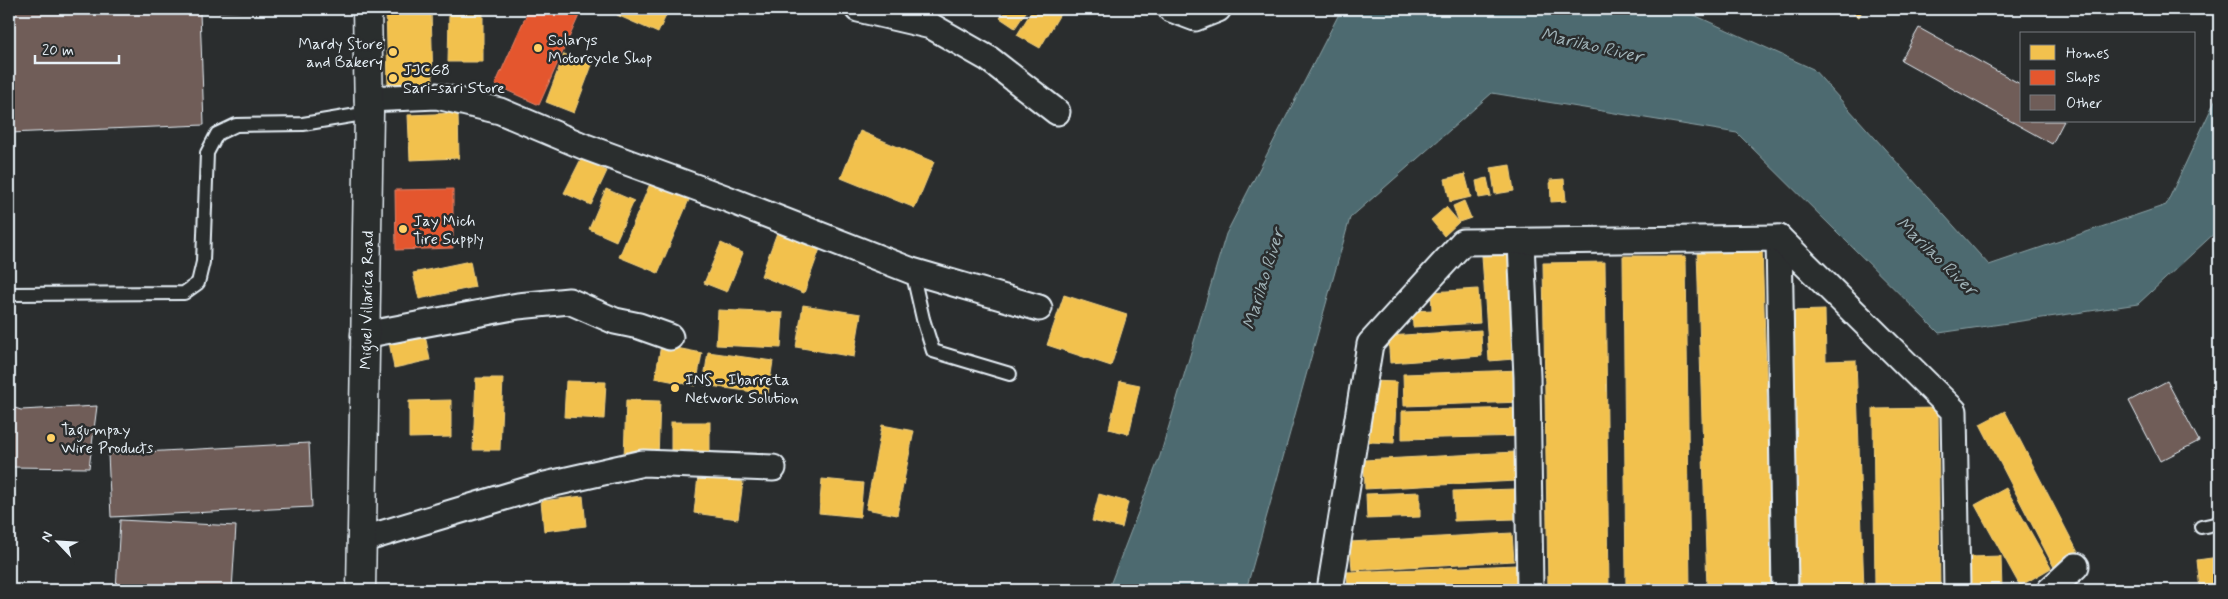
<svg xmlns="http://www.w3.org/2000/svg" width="2228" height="599" font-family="Mynerve,sans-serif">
<rect width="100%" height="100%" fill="#2a2d2e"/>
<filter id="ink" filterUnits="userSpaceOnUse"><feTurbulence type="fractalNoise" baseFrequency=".02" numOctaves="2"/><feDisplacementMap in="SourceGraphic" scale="10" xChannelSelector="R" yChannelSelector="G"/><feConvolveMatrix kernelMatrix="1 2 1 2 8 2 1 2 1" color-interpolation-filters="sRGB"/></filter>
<g filter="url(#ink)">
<path fill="#4d6b6f" stroke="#8ba1a6" d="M1346,9H1681L1813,69L1989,265L2166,205L2219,92V229L2138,304L1939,333L1737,133L1492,93L1350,218L1246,590H1108L1160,456L1226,234L1340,12Z"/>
<g fill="#f2c14e" stroke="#efcf81">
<path d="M386,9H431L433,83L388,85Z"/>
<path d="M620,9H669L658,33L617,15Z"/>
<path d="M1006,9H1028L1015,28L1000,18Z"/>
<path d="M1033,9H1063L1040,48L1017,35Z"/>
<path d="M1844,9H1863L1859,17Z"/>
<path d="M449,14H483V62H448Z"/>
<path d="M564,54L592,65L574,113L546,102Z"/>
<path d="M458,113L459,158L410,160L408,115Z"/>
<path d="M860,131L934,162L915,208L841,178Z"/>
<path d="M581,159L607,171L591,205L564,193Z"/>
<path d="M1510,165L1514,191L1495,194L1491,168Z"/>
<path d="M1465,174L1471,197L1450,202L1445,179Z"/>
<path d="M1487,178L1491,196L1479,198L1476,181Z"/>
<path d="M652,179L691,195L658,273L619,257Z"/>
<path d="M1564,179L1566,201L1551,202L1550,180Z"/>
<path d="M606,189L634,201L616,241L589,229Z"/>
<path d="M1464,201L1471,218L1459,222L1453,206Z"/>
<path d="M1446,207L1459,222L1444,236L1431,220Z"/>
<path d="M778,230L821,246L804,293L761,276Z"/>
<path d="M721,243L743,253L727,292L704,283Z"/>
<path d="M1762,246L1773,590H1707L1697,249Z"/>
<path d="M1508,254L1514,359L1489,361L1482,256Z"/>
<path d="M1623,256H1686L1690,590H1626Z"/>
<path d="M470,261L475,287L419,299L413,273Z"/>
<path d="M1605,262L1609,590H1548L1543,263Z"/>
<path d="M1478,289L1480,323L1413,327L1412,311L1432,310L1431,292Z"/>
<path d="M1064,295L1127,315L1111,366L1047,345Z"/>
<path d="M803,305L861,314L854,357L796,347Z"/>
<path d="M718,310L783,313L781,348L716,345Z"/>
<path d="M1825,310L1826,361L1856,360L1864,590H1800L1791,311Z"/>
<path d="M1481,330L1482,356L1390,363L1388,336Z"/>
<path d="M425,335L430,360L394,368L389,342Z"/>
<path d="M661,345L702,353L696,386L655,378Z"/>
<path d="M708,352L773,361L768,394L703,385Z"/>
<path d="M1522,370L1523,402L1404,406L1403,374Z"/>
<path d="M476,378H503L500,450H473Z"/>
<path d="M566,381L606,382L604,419L564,417Z"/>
<path d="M1120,381L1140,385L1129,434L1109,429Z"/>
<path d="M1371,381L1397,382L1394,443L1369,442Z"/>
<path d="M451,400V437L409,438V401Z"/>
<path d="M626,400L660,401L658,459L624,458Z"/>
<path d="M1523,408L1524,436L1402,439V411Z"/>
<path d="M1938,408L1940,590H1875L1873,409Z"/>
<path d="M2005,411L2083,562L2058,575L1980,424Z"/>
<rect x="671" y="422" width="39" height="38"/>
<path d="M882,425L914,431L897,515L866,509Z"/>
<path d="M1515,452L1516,481L1365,489L1364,460Z"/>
<path d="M698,476L743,482L738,519L694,513Z"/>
<path d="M822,479L863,483L860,517L819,513Z"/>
<path d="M2006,488L2051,568L2020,586L1975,505Z"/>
<path d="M1515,489L1516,519L1454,521L1453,491Z"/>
<path d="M1420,492V517L1367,519L1366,494Z"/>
<path d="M1099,494L1128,502L1122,528L1092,521Z"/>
<path d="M583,496L586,526L544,531L541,501Z"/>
<path d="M1512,533L1514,561L1352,570L1350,542Z"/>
<path d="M2001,556L2002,590H1970L1969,557Z"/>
<path d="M2219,557V590H2200L2197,560Z"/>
<path d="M1516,565L1517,590H1348L1347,572Z"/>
</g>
<g fill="#e4572e" stroke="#e5856b">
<path d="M529,9H575L581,11L539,105L495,85Z"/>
<path d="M453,189V248L396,250L395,190Z"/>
</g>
<g fill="#6f5d58" stroke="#e8f1f8">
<path d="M9,9H285L200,12L204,125L9,133Z"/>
<path d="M1919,28L2022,85V121H2064L2052,144L1901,60Z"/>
<path d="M2167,381L2199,441L2160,461L2129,401Z"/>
<path d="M9,406L21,410L97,406L89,468L11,467L9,485Z"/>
<path d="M309,443L312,507L111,517L108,454Z"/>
<path d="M120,520L236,526L232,590H116Z"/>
</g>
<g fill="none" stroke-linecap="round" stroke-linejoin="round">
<defs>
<g id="service">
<path d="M912,271L923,319L933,351L1010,374"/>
<path d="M9,294L184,293L198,283L203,262L207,153L217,134L236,125L303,124L369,113"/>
<path d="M2201,527L2219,523"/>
</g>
<g id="minor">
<path d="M858,9L931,26L989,59L1057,112"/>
<path d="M1171,9L1195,18L1218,9"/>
<path d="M368,99L437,96L500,111L583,146L725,198L912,271L1039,308"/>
<path d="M1779,238L1785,590"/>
<path d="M1521,242L1527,377L1530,590"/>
<path d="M364,335L518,306L569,301L615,321L639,326L670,337"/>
<path d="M361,540L541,486L643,463L773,468"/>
<path d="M1330,590L1370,344L1463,242L1779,238L1954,411L1957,590"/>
<path d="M2050,590L2076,566"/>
</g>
<g id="secondary">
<path id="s1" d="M361,590L369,113L367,9"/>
</g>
</defs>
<use href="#service" stroke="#e8f1f8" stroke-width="16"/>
<use href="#minor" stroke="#e8f1f8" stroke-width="29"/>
<use href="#secondary" stroke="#e8f1f8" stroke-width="31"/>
<use href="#service" stroke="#2a2d2e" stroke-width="12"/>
<use href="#minor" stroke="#2a2d2e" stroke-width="25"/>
<use href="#secondary" stroke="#2a2d2e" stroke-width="28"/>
</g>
</g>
<g fill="#ffd166" stroke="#2a2d2e" stroke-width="2">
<circle cx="538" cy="48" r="5"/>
<circle cx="393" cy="52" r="5"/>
<circle cx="393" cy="78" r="5"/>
<circle cx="403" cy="229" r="5"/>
<circle cx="675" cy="388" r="5"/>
<circle cx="51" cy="438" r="5"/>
</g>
<g text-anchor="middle" stroke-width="5" stroke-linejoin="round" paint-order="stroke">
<g font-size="16" fill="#e8f1f8" stroke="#2a2d2e" text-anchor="start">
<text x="548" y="45">Solarys<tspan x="548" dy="18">Motorcycle Shop</tspan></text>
<text x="383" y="49" text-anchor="end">Mardy Store<tspan x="383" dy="18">and Bakery</tspan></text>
<text x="403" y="75">JJCG8<tspan x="403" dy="18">Sari-sari Store</tspan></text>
<text x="413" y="226">Jay Mich<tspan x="413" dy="18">Tire Supply</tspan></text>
<text x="685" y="385">INS - Ibarreta<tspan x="685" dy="18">Network Solution</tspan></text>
<text x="61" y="435">Tagumpay<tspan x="61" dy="18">Wire Products</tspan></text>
</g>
<g font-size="16" fill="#e8f1f8" stroke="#2a2d2e">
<text dy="6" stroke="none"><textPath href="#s1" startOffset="290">Miguel Villarica Road</textPath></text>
</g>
<g font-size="18" font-style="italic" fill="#a2b5ba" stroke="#2a2d2e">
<text transform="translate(1592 45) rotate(13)" y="6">Marilao River</text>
<text transform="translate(1937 256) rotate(44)" y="6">Marilao River</text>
<text transform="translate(1263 279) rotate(-73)" y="6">Marilao River</text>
</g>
</g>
<rect width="2228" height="599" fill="none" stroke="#2a2d2e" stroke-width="30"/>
<rect x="15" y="15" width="2198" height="569" fill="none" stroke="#e8f1f8" stroke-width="2" filter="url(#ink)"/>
<rect x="2020" y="32" width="175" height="90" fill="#2a2d2e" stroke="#767b7f"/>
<rect x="2030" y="45" width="25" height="15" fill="#f2c14e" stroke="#767b7f"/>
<text x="2066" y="58" font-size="15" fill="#e8f1f8">Homes</text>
<rect x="2030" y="70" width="25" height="15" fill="#e4572e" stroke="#767b7f"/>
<text x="2066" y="82" font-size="15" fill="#e8f1f8">Shops</text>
<rect x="2030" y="95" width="25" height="15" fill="#6f5d58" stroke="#767b7f"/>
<text x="2066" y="108" font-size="15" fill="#e8f1f8">Other</text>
<g transform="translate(58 542) rotate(295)" stroke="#2a2d2e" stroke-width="4" paint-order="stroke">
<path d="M0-4L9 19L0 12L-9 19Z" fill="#e8f1f8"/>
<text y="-8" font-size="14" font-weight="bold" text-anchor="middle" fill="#e8f1f8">N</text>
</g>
<path d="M35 55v8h84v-8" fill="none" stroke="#e8f1f8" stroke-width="2.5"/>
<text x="42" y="55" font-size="15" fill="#e8f1f8" stroke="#2a2d2e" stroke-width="4" paint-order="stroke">20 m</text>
</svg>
